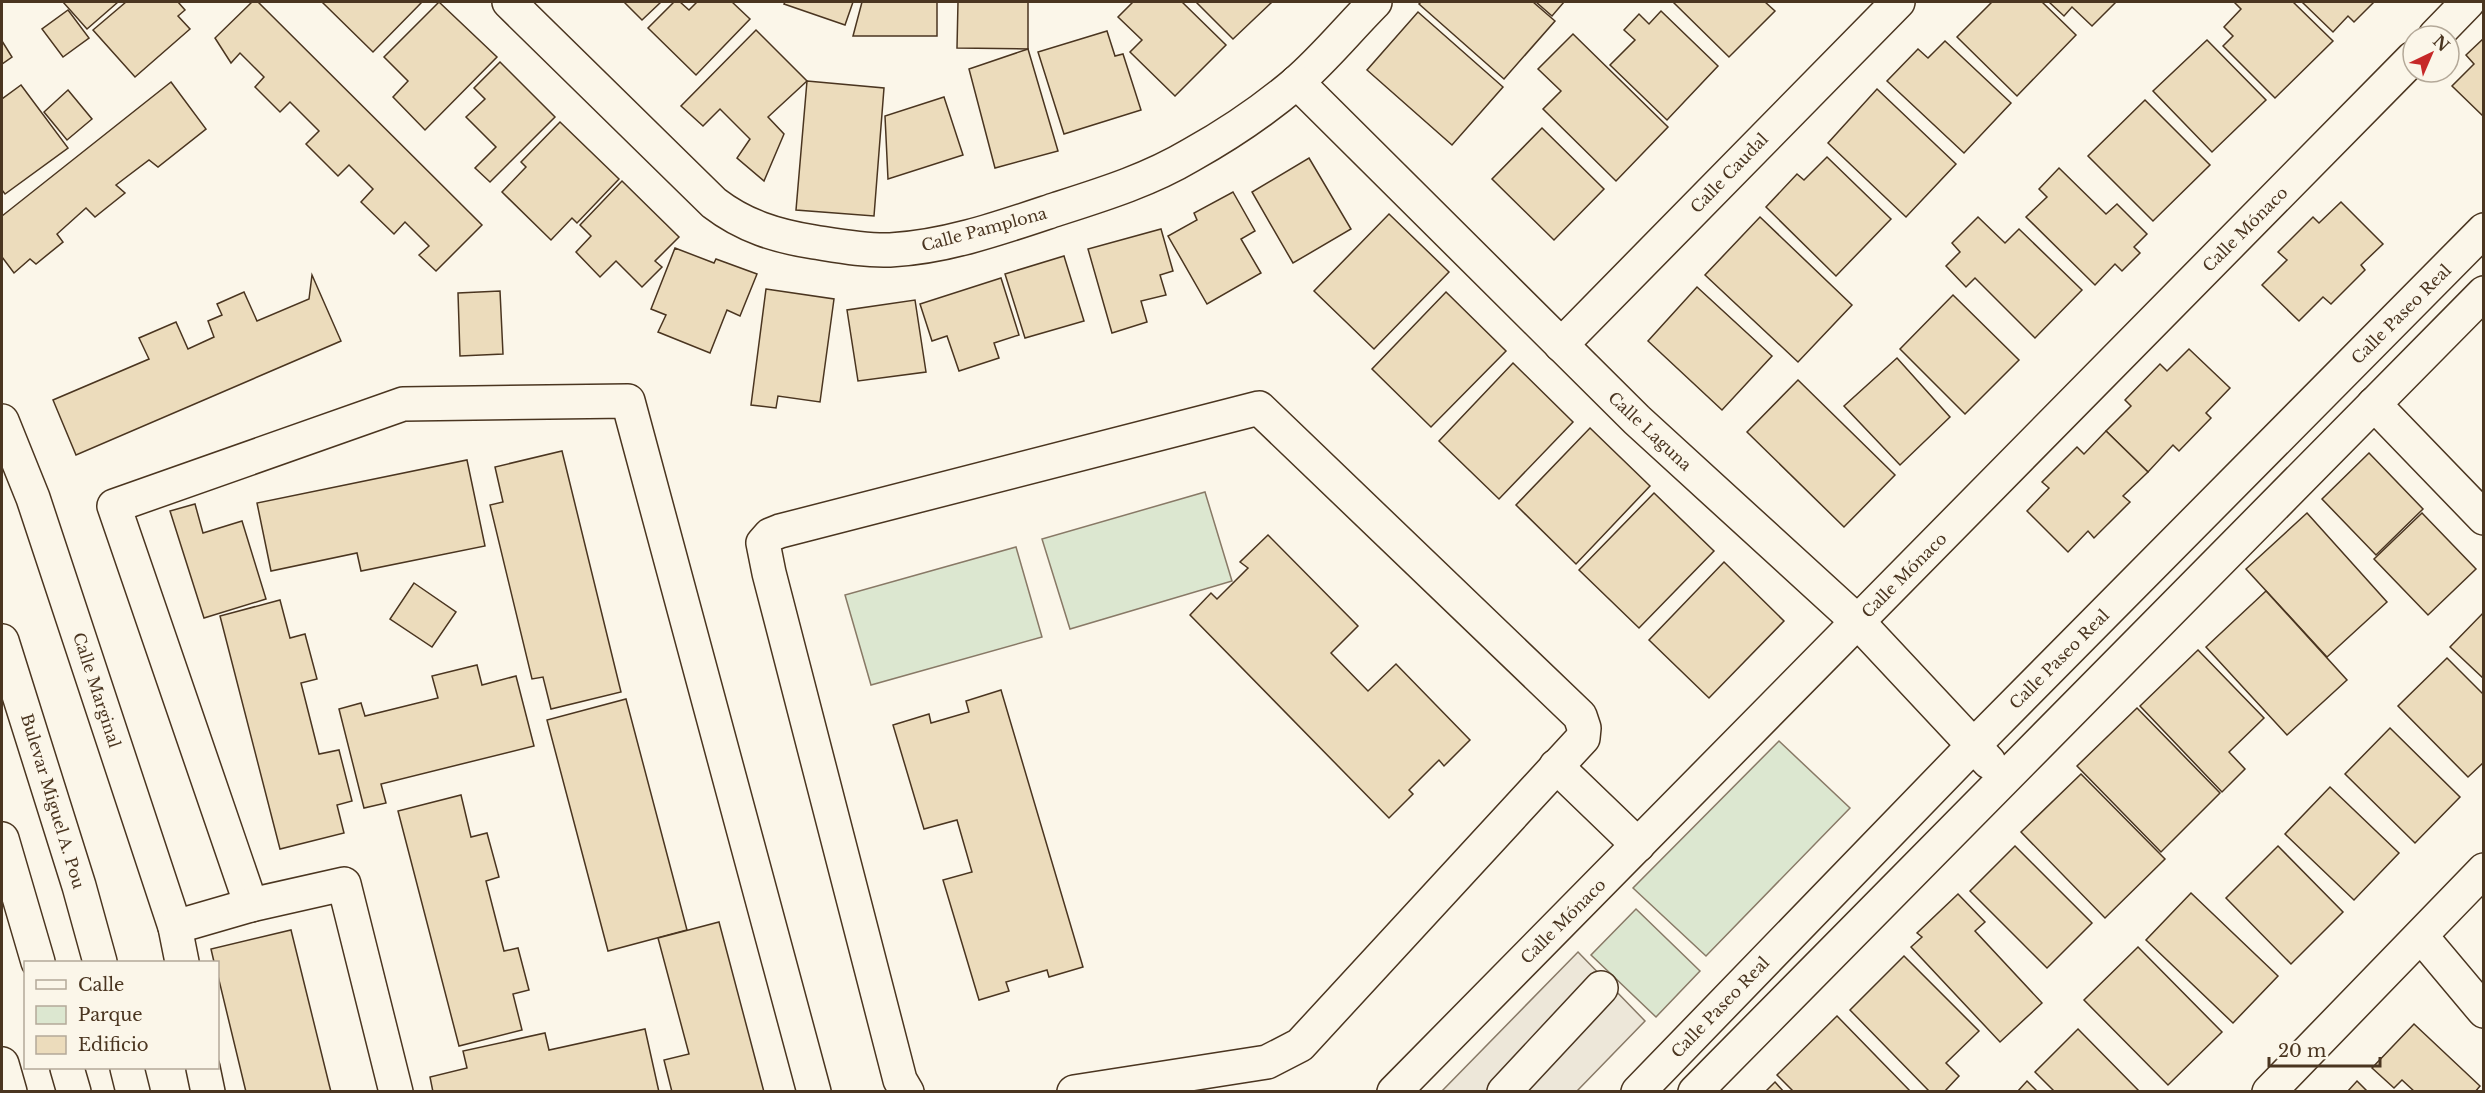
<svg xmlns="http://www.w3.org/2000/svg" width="2485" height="1093" font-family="'Libre Baskerville',serif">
<rect width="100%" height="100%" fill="#fbf6e9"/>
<g fill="#dce7d0" stroke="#887966" stroke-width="1.5">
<path d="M1205,492L1232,581L1070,629L1042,539Z"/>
<path d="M1016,547L1042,637L871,685L845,595Z"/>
<path d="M1779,741L1850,808L1706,956L1633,888Z"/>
<path d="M1636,909L1700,971L1656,1017L1591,955Z"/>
</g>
<path fill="#ede7d9" stroke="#887966" stroke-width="1.5" d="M1578,952L1645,1021L1577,1091L1441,1092Z"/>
<g fill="#ecdcbc" stroke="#4a3520" stroke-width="1.5">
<path d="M63,2H118L87,29Z"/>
<path d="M126,2H178L185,10L178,16L190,29L135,77L93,30Z"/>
<path d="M252,2H258L482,225L436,271L419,255L429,246L405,222L394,234L361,202L373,189L349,165L338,176L306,144L319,131L290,102L280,112L255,87L264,77L240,53L231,63L215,38Z"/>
<path d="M322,2H422L373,52Z"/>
<path d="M439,2L497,57L425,130L393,97L408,81L384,57Z"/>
<path d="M624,2H661L642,20Z"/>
<path d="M674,2H680L689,10L697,2H732L750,19L696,75L648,28Z"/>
<path d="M785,2H853L845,25L784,4Z"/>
<path d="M862,2H937V36H853Z"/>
<path d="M958,2H1028V49L957,48Z"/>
<path d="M1133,2H1182L1226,45L1175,96L1130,52L1142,40L1118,17Z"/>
<path d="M1196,2H1272L1233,39Z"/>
<path d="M1421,2H1533L1555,21L1504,79L1419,4Z"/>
<path d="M1536,2H1564L1552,16Z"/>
<path d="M1673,2H1765L1775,11L1729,57Z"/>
<path d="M1992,2H2042L2076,35L2017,96L1957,37Z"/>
<path d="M2049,2H2116L2092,26L2072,7L2064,16Z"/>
<path d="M2234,2H2293L2333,41L2275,98L2223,46L2233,36L2224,27L2241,9Z"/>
<path d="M2302,2H2374L2354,22L2348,16L2333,32Z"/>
<path d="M68,10L89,38L63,57L42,29Z"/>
<path d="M1661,11L1718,66L1667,120L1610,65L1635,40L1624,30L1639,14L1649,24Z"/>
<path d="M1418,12L1503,87L1452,145L1367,70Z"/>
<path d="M756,30L807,81L768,117L784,134L764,181L737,158L750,139L720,109L703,126L681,106Z"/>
<path d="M1107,31L1115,56L1123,54L1141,110L1064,134L1038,52Z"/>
<path d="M1573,34L1668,127L1616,181L1543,109L1561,91L1538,69Z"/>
<path d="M2484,38V117L2452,86L2474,64L2466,55Z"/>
<path d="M2207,40L2266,100L2212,152L2153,91Z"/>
<path d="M2,41L12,57L2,64Z"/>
<path d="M1945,41L2011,103L1964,153L1887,81L1918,49L1928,58Z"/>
<path d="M1028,49L1058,151L995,168L969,69Z"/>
<path d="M500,62L555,117L490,182L475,168L496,147L466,117L485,99L474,88Z"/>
<path d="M807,81L884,88L874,216L796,210Z"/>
<path d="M171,82L206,129L158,167L149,160L116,185L125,193L95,217L86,208L57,234L63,242L36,264L30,259L14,273L2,257V216Z"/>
<path d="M21,85L68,148L5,194L2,190V99Z"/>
<path d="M1877,89L1956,164L1906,217L1828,143Z"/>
<path d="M68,90L92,119L67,140L44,112Z"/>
<path d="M944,97L963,155L888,179L885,116Z"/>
<path d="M2145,100L2210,165L2153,221L2088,156Z"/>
<path d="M560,122L619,179L577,223L572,218L551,240L502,192L526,167L521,162Z"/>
<path d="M1542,128L1604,189L1554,240L1492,179Z"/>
<path d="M1827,157L1891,219L1836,276L1766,207L1797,174L1804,180Z"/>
<path d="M1309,158L1351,229L1293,263L1252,192Z"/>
<path d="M2059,168L2106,214L2117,204L2147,234L2134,247L2140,253L2122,271L2115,264L2095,285L2026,217L2047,197L2039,189Z"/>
<path d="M622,181L679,237L655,261L662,267L642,287L616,261L600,277L576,252L591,236L580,225Z"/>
<path d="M1233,192L1255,231L1241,239L1261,273L1207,304L1168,236L1197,220L1194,213Z"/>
<path d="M2341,202L2383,244L2361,265L2365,270L2331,304L2323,297L2299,321L2262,285L2287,260L2278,252L2313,217L2319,223Z"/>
<path d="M1389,214L1449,272L1374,349L1314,291Z"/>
<path d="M1760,217L1852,305L1798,362L1705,275Z"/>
<path d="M1978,217L2005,243L2019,229L2082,290L2035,338L1975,278L1966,287L1946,266L1960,252L1952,243Z"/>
<path d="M1161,229L1173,271L1160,275L1166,295L1141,301L1147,322L1112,333L1088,249Z"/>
<path d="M675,248L714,263L716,259L757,274L740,316L727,310L710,353L658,332L666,315L651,309Z"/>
<path d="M1064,256L1084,321L1025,338L1005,274Z"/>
<path d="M312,275L341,341L76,455L53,400L149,359L139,338L176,322L188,349L214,337L208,321L222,315L217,304L244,292L257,321L309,299Z"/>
<path d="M1001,278L1019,335L994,343L999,358L959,371L947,336L932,341L920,304Z"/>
<path d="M1697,287L1772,356L1722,410L1648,341Z"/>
<path d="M766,289L834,299L820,402L778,396L776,408L751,405Z"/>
<path d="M500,291L503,354L460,356L458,293Z"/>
<path d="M1446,292L1506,351L1431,427L1372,369Z"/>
<path d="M1953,295L2019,360L1965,414L1900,349Z"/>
<path d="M915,300L926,372L858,381L847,310Z"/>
<path d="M2189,349L2230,388L2206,413L2211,418L2179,451L2173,445L2148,472L2106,431L2131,406L2125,400L2160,364L2167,371Z"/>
<path d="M1897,358L1950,417L1900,465L1844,406Z"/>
<path d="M1513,363L1573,422L1499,499L1439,441Z"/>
<path d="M1798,380L1895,475L1844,527L1747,432Z"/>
<path d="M1590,428L1650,486L1576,564L1516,505Z"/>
<path d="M2106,431L2148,472L2123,496L2130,502L2094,538L2088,531L2068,552L2027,511L2049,488L2042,482L2077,447L2084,454Z"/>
<path d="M562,451L621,692L551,709L543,677L532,679L490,505L503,502L495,467Z"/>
<path d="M2369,453L2423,509L2376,555L2322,499Z"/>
<path d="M467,460L485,546L361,571L357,553L271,571L257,503Z"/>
<path d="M1654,493L1714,551L1639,628L1579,570Z"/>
<path d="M195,504L203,533L242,521L266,599L204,618L170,511Z"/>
<path d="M2307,513L2387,602L2327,657L2246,569Z"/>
<path d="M2422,513L2476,569L2428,615L2374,559Z"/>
<path d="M1268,535L1358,626L1331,653L1368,691L1396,664L1470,740L1444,766L1439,760L1409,790L1413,794L1389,818L1190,615L1211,593L1217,599L1248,568L1240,562Z"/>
<path d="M1724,562L1784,621L1709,698L1649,640Z"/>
<path d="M414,583L456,612L432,647L390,619Z"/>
<path d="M2266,591L2347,680L2287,735L2206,647Z"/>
<path d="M280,600L290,638L305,634L317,679L301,683L319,754L339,750L352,801L337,805L344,833L280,849L220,616Z"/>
<path d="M2484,612V679L2450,647Z"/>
<path d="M2198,650L2264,718L2229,752L2245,769L2222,792L2140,706Z"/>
<path d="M2447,658L2484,695V762L2468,777L2398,706Z"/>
<path d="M477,665L482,685L516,676L534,746L381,784L386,803L364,808L339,709L361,703L365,716L438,698L432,676Z"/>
<path d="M1001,690L1083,967L1049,977L1047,970L1006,982L1009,991L979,1000L943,880L972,872L957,820L924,829L893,725L929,714L931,723L969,712L966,701Z"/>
<path d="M626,699L687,930L608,951L547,720Z"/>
<path d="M2137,708L2220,793L2161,852L2077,766Z"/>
<path d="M2390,728L2460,797L2415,843L2345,774Z"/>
<path d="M2081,774L2165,859L2105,918L2021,832Z"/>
<path d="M2330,787L2399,853L2354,900L2285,834Z"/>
<path d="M461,795L471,837L487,833L499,877L486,881L504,951L518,948L529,990L513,994L522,1030L459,1046L398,811Z"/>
<path d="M2015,846L2092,923L2047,968L1970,891Z"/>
<path d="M2278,846L2343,912L2291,964L2226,898Z"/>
<path d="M2191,893L2278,976L2233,1023L2146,940Z"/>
<path d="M1958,894L1985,922L1975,931L2042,1003L2000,1042L1911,947L1922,937L1917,933Z"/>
<path d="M719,922L764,1092H672L664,1060L689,1054L658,938Z"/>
<path d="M291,930L331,1092H246L218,976V962H214L211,949Z"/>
<path d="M2138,947L2222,1032L2168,1085L2084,1000Z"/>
<path d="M1904,956L1979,1031L1946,1063L1959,1076L1944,1092H1930L1850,1010Z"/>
<path d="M1837,1016L1911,1092H1794L1777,1075Z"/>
<path d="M2414,1024L2480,1086L2475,1092H2415L2402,1080L2394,1088L2372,1068Z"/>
<path d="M645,1029L659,1092H433L430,1077L467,1068L463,1051L545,1033L549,1050Z"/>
<path d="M2078,1029L2140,1092H2055L2035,1072Z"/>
<path d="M2027,1081L2038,1092H2017Z"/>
<path d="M2357,1081L2368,1092H2347Z"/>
<path d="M1775,1082L1784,1092H1765Z"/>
</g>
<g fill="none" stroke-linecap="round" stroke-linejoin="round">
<defs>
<g id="minor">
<path d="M509,2L714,203C744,226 776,236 814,242C839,246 865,251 890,250C947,247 1003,227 1057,209C1104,194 1149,180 1191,155C1227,135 1264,110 1296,83C1324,59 1349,28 1375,2"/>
<path d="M2435,36L2468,2"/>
<path d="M1297,82L1637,420L1858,622L1989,762"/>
<path d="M1561,345L1898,2"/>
<path d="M2374,404L2484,518"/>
<path d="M2,421L33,498L175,927L182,962"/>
<path d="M1556,766L1638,845"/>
<path d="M251,905L114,506L403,404L628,401L814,1092"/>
<path d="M175,927L251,905L344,884L396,1092"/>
<path d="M2421,936L2484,1011"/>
<path d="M2,1064L10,1092"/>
<path d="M203,1068L208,1092"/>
<path d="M907,1092L900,1080L769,573L763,543L770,535L780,531L1259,408L1580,716L1584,728L1583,738L1300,1045L1267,1062L1074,1092"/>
<path d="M1394,1092L2413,58"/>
<path d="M1504,1092L1601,988"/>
<path d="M1638,1092L1972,747L2484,230"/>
<path d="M1695,1092L2484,293"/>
<path d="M2269,1092L2484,870"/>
</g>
<g id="major">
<path d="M2,641L79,886L100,962"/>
<path d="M2,839L38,962"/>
<path d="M67,1068L74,1092"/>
<path d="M127,1068L133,1092"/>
</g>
</defs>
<use href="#minor" stroke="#4a3520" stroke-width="36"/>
<use href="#major" stroke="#4a3520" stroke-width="36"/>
<use href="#minor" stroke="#fbf6e9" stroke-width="33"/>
<use href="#major" stroke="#fbf6e9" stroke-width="33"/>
</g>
<g text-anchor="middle" stroke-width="4.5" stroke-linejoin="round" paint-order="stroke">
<g font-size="16" fill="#4a3520" stroke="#fbf6e9">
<text transform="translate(1729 173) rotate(-46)" y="6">Calle Caudal</text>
<text transform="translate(984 229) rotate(-15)" y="6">Calle Pamplona</text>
<text transform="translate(2245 229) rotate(-45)" y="6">Calle Mónaco</text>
<text transform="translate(2401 314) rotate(-45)" y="6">Calle Paseo Real</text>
<text transform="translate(1650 431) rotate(43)" y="6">Calle Laguna</text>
<text transform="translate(1904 575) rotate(-45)" y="6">Calle Mónaco</text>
<text transform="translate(2059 659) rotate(-45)" y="6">Calle Paseo Real</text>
<text transform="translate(97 690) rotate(72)" y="6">Calle Marginal</text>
<text transform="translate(53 801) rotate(73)" y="6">Bulevar Miguel A. Pou</text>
<text transform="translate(1563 921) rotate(-45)" y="6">Calle Mónaco</text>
<text transform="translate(1720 1007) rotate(-46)" y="6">Calle Paseo Real</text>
</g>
</g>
<rect width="2485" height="1093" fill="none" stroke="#4a3520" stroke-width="6"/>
<rect x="24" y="961" width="195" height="108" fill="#fbf6e9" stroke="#b4a999" stroke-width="1.5"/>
<rect x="36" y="980" width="30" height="9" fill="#fbf6e9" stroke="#b4a999" stroke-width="1.5"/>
<text x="78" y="991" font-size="18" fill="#4a3520">Calle</text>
<rect x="36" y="1006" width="30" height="18" fill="#dce7d0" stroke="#b4a999" stroke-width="1.5"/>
<text x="78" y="1021" font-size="18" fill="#4a3520">Parque</text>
<rect x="36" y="1036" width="30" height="18" fill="#ecdcbc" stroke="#b4a999" stroke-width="1.5"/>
<text x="78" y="1051" font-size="18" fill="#4a3520">Edificio</text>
<g transform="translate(2431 54) rotate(44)"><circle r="28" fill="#fbf6e9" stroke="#b4a999" stroke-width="1.5"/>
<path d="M0-4.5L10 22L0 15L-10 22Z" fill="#c62828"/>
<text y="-9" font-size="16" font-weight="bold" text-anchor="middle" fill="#4a3520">N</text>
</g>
<path d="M2269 1057v9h111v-9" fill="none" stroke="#4a3520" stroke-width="3"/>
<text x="2278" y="1057" font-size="18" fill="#4a3520" stroke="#fbf6e9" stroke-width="4.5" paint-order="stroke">20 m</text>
</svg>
